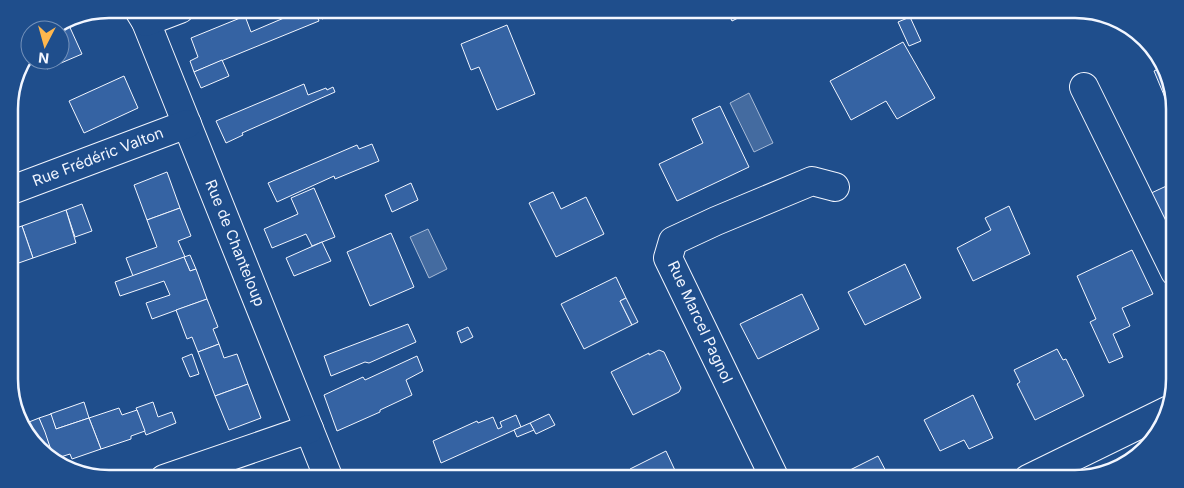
<svg xmlns="http://www.w3.org/2000/svg" width="1184" height="488" font-family="Inter,sans-serif">
<rect width="100%" height="100%" fill="#1f4e8c"/>
<g fill="#446ba0" stroke="#a8bbd7">
<path d="M749,93L773,143L754,152L730,103Z"/>
<path d="M428,229L447,269L429,278L410,237Z"/>
</g>
<g fill="#3563a3" stroke="#f2f6ff">
<path d="M305,9H314L319,21L194,72L190,61L198,57L191,38L245,16L251,32Z"/>
<path d="M318,9H348L322,19Z"/>
<path d="M726,9H756L732,21Z"/>
<path d="M910,17L921,41L909,46L898,22Z"/>
<path d="M67,21L82,54L47,69L43,60H60V30H48Z"/>
<path d="M507,25L535,94L497,110L479,67L471,70L461,44Z"/>
<path d="M903,42L935,98L897,119L886,101L851,120L830,81Z"/>
<path d="M30,50V59L22,62V61Z"/>
<path d="M222,60L229,76L201,88L194,72Z"/>
<path d="M1163,67L1174,95V111L1171,112L1154,71Z"/>
<path d="M124,76L138,108L84,133L69,101Z"/>
<path d="M304,84L308,95L326,88L327,90L333,87L335,92L242,133L243,135L226,143L216,121Z"/>
<path d="M720,106L749,167L677,201L659,164L703,143L692,119Z"/>
<path d="M372,144L379,161L335,179L334,176L277,202L268,183L357,145L359,149Z"/>
<path d="M167,172L180,208L147,220L134,185Z"/>
<path d="M1175,182V232L1167,236L1147,195Z"/>
<path d="M411,183L418,200L392,212L385,195Z"/>
<path d="M314,188L335,237L312,246L306,234L272,248L264,229L298,214L291,198Z"/>
<path d="M553,192L561,209L586,197L604,234L556,257L529,203Z"/>
<path d="M82,204L92,231L75,237L66,210Z"/>
<path d="M1009,206L1030,254L973,281L957,248L991,230L985,218Z"/>
<path d="M180,208L191,236L178,241L185,257L133,276L126,258L157,247L147,220Z"/>
<path d="M66,210L76,243L33,258L22,226Z"/>
<path d="M22,226L33,258L10,266L17,286L10,289V230Z"/>
<path d="M391,233L414,287L370,306L347,252Z"/>
<path d="M322,242L331,261L294,276L286,258Z"/>
<path d="M1132,250L1153,294L1122,308L1130,326L1113,334L1123,357L1109,363L1090,322L1096,319L1077,276Z"/>
<path d="M190,255L196,269L190,271L184,257Z"/>
<path d="M184,257L190,271L196,269L207,299L152,319L146,303L170,295L164,281L120,296L115,282Z"/>
<path d="M905,264L921,298L865,325L848,292Z"/>
<path d="M616,277L626,298L620,301L632,325L584,349L561,304Z"/>
<path d="M802,294L819,329L758,359L740,324Z"/>
<path d="M626,298L638,322L632,325L620,301Z"/>
<path d="M207,299L218,327L213,329L219,344L198,352L192,337L187,339L176,310Z"/>
<path d="M408,324L416,342L369,363L365,362L331,376L324,356Z"/>
<path d="M468,327L473,337L461,343L457,332Z"/>
<path d="M219,344L224,358L237,354L248,384L215,396L198,352Z"/>
<path d="M1057,349L1063,360L1066,359L1084,396L1035,420L1017,384L1020,382L1014,370Z"/>
<path d="M659,350L664,352L681,388L679,392L633,415L611,372L649,353V355Z"/>
<path d="M192,354L199,374L190,377L182,358Z"/>
<path d="M417,356L423,371L406,380L412,395L380,410V412L337,431L324,395L363,377L365,380Z"/>
<path d="M13,364L18,377L11,379L10,365Z"/>
<path d="M248,384L261,418L229,430L215,396Z"/>
<path d="M973,395L993,438L969,449L964,440L940,451L924,420Z"/>
<path d="M84,402L89,418L56,429L50,414Z"/>
<path d="M153,402L158,417L172,412L176,423L146,435L136,408Z"/>
<path d="M119,408L122,415L137,410L145,431L131,436V439L101,449L89,418Z"/>
<path d="M51,414L56,429L89,418L101,449L72,459L70,454L54,459L39,418Z"/>
<path d="M549,414L555,425L536,434L530,423Z"/>
<path d="M516,415L521,427L441,463L433,441L477,421L478,423L493,417L498,429L502,427L500,422Z"/>
<path d="M39,418L45,432L54,459L33,445L30,438L33,437L29,422Z"/>
<path d="M530,423L534,430L517,437L514,430Z"/>
<path d="M666,451L679,479H635L630,469Z"/>
<path d="M878,456L890,479H833L852,469Z"/>
</g>
<g fill="none" stroke-linecap="round" stroke-linejoin="round">
<defs>
<g id="minor">
<path d="M138,9L146,22L329,479"/>
<path d="M146,22L180,9"/>
<path d="M1084,87L1175,272"/>
<path d="M9,191L187,124"/>
<path d="M164,479L309,429"/>
<path d="M775,479L668,258L673,241L716,221L812,181L835,187"/>
<path d="M1028,479L1169,410"/>
</g>
</defs>
<use href="#minor" stroke="#f2f6ff" stroke-width="30"/>
<use href="#minor" stroke="#1f4e8c" stroke-width="28"/>
</g>
<g text-anchor="middle" stroke-width="4" stroke-linejoin="round" paint-order="stroke">
<g font-size="15" fill="#f2f6ff" stroke="#1f4e8c">
<text transform="translate(98 157) rotate(-21)" y="5">Rue Frédéric Valton</text>
<text transform="translate(235 243) rotate(68)" y="5">Rue de Chanteloup</text>
<text transform="translate(700 322) rotate(65)" y="5">Rue Marcel Pagnol</text>
</g>
</g>
<path d="M0 0H1184V488H0ZM109 18H1075A91 91 0 0 1 1166 109V379A91 91 0 0 1 1075 470H109A91 91 0 0 1 18 379V109A91 91 0 0 1 109 18Z" fill="#1f4e8c" fill-rule="evenodd"/>
<path fill="none" stroke="#f2f6ff" stroke-width="2.5" d="M109 18H1075A91 91 0 0 1 1166 109V379A91 91 0 0 1 1075 470H109A91 91 0 0 1 18 379V109A91 91 0 0 1 109 18Z"/>
<g transform="translate(45 45) rotate(186)"><circle r="24" fill="#1f4e8c" stroke="#7391ba"/>
<path d="M0-4L9 19L0 12L-9 19Z" fill="#ffb74d"/>
<text y="-8" font-size="14" font-weight="bold" text-anchor="middle" fill="#f2f6ff">N</text>
</g>
</svg>
